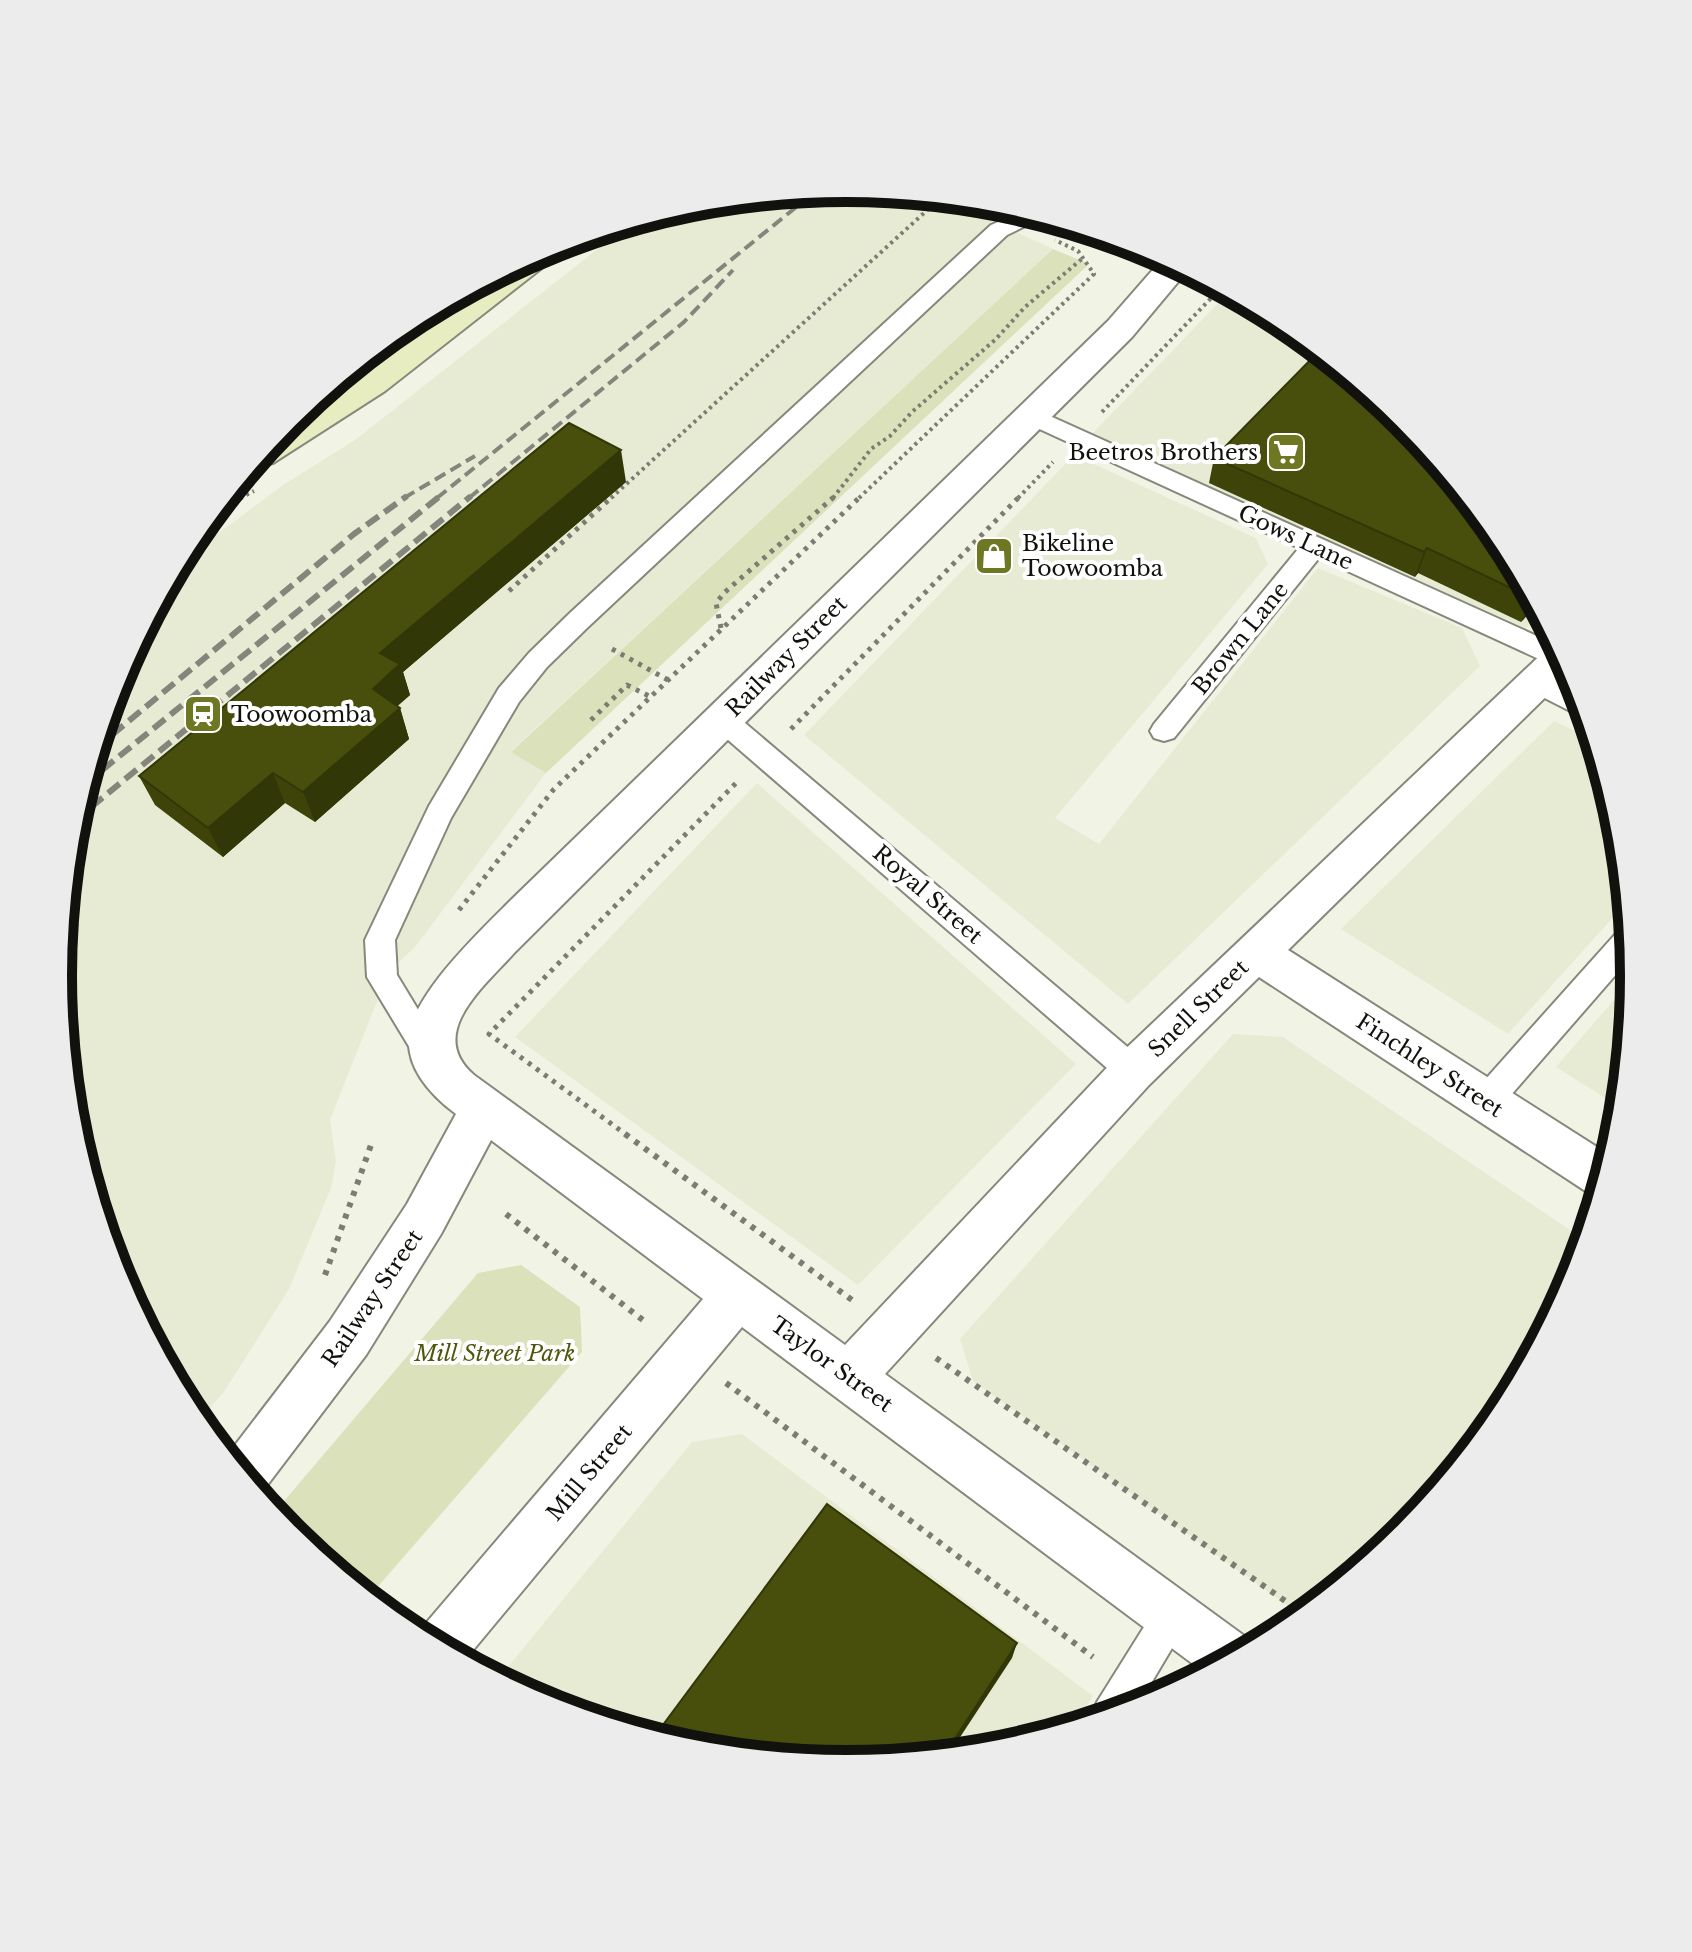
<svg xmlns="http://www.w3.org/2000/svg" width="1692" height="1952" font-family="'Libre Baskerville',serif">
<rect width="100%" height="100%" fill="#f1f4e5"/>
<g fill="#e7ebd4">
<path d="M846,188L940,197L1053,249L511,751L546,773L415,947L389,971L330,1120L336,1161L331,1188L289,1289L224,1392L197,1422L118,1277L73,1129L58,976L73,822L118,674L185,549L212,538L283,485L355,440L633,221L693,203Z"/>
<path d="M1226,295L1284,321L1404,419L1501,539L1541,613L1521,633L1091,435Z"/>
<path d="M1074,455L1256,538L1268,564L1055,818L1099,844L1318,568L1462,628L1480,666L1128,1004L804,735Z"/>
<path d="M1554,721L1594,740L1619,823L1627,902L1508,1034L1341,929Z"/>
<path d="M757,783L1076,1064L858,1285L515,1037Z"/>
<path d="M1634,977L1621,1108L1556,1067Z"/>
<path d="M1233,1034L1283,1037L1585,1240L1574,1278L1501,1414L1403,1534L1302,1616L973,1381L960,1339Z"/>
<path d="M742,1434L1093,1696L1074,1726L999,1749L846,1764L692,1749L544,1704L498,1679L692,1442Z"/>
</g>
<g fill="#dbe1ba">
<path d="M1053,249L1089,264L546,773L511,752Z"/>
<path d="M521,1265L580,1307L582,1352L368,1598L288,1533L273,1514L478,1273Z"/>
</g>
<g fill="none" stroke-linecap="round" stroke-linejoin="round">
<defs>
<g id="service">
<path d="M1024,211L1044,217L1007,235L588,627L547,667L519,702L451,818L395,940L397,975L448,1059L444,1068L433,1072L422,1068L367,977L365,940L429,806L499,688L529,653L570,613L991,225Z"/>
<path d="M1030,407L1559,646L1569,665L1561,668L1552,665L1319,558L1174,738L1164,741L1154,738L1150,731L1154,724L1299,548L1022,421L1018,415L1022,409Z"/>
<path d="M1536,672L1579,692L1586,715L1574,713L1527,689L1523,682L1527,675Z"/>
<path d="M722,709L732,712L1144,1061L1149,1071L1144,1081L1133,1084L1122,1081L712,726L708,719L712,712Z"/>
<path d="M1629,926L1632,956L1497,1111L1486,1115L1475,1111L1470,1101L1475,1091L1620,929Z"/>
<path d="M1172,1597L1185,1603L1191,1616L1137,1707L1093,1721L1091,1715L1097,1702L1159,1603Z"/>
</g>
<path id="minor" d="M1164,257L1188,270L1132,337L515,952C485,986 425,1033 474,1075L845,1345L1117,1057L1550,646L1557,644L1572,671L1288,950L1611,1156L1599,1196L1587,1192L1259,977L1149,1085L885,1374L1250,1640L1254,1647L1205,1673L742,1327L464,1661L418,1636L421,1629L703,1299L491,1140L441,1234L366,1355L259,1496L226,1457L330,1321L407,1204L456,1114C432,1096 407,1070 409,1038C411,996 481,930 510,901L1108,321Z"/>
<path id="secondary" d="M564,242L566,246L561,253L385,391L273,463L260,466L252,464L283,426L361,375L488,278L545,248Z"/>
</defs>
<use href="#service" stroke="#86887b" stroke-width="4"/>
<use href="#minor" stroke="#86887b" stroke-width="4"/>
<use href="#secondary" stroke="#86887b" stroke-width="4"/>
<g stroke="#7b7d73" stroke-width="4" stroke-dasharray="3 4" stroke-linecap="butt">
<path d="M588,248L616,226"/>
<path d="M1102,412L1215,294L1230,292"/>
<path d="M240,498L254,491"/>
<path d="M611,498L935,203L954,199"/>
<path d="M833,498L871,449L890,436L912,412L996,339L1025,307L1083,258"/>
<path d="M859,498L1094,274L1078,251L1055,240"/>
<path d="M1018,498L1053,462"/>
</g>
<g stroke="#7b7d73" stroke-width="5" stroke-dasharray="4 6" stroke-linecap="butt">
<path d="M212,513L244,496"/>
<path d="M509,591L613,496"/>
<path d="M721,628L716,603L725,592L835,496"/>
<path d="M612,649L668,680"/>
<path d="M591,720L627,685L651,697"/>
<path d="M791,729L1020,496"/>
<path d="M459,910L554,789L861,496"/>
<path d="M628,1136L489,1034L738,781"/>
</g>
<g stroke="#7b7d73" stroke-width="6" stroke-dasharray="5 7" stroke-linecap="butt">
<path d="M625,1134L852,1300"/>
<path d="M506,1214L648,1324"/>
<path d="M325,1275L371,1145"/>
<path d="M936,1358L1304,1614"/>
<path d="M726,1383L1093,1657"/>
</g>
<use href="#service" fill="#fff" fill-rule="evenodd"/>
<use href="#minor" fill="#fff" fill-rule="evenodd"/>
<use href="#secondary" fill="#e8edc1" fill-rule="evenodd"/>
<g stroke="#84867c" stroke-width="4" stroke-dasharray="12 6" stroke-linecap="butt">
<path d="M404,498L475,456"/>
<path d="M437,498L816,191"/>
<path d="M469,498L684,322L733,270"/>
</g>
<g stroke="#84867c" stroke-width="6" stroke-dasharray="15 7" stroke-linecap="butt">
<path d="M95,749L354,534L407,496"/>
<path d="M85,784L440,496"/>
<path d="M74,821L471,496"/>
</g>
</g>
<g fill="#3e4309">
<path d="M1404,419L1537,605L1521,622L1418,573L1415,577L1209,483L1214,458Z"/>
<path d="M626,482L403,672L410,695L397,706L400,708L409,739L315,822L285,803L223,857L155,805L139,776Z"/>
</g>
<g fill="#323708">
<path d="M621,450L626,482L403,672L410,695L383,719L373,689L380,653Z"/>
<path d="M1427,548L1418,573L1415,577L1424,552Z"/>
<path d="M1533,597L1537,605L1521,622Z"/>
<path d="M400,708L409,739L315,822L303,792Z"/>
<path d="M273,773L285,803L223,857L208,828Z"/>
<path d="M1017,1643L1012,1658L949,1754H945Z"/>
</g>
<g fill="#484e0b" stroke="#323708" stroke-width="2">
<path d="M1320,350L1404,419L1501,539L1533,597L1532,598L1427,548L1424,552L1214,458Z"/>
<path d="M569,423L621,450L380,653L400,664L373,689L400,708L303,792L273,773L208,828L139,776Z"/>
<path d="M827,1504L1017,1643L945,1754L846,1764L692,1749L654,1737Z"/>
</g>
<defs>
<symbol id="supermarket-square" viewBox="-11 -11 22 22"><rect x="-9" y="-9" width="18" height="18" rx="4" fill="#6e7721" stroke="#fff"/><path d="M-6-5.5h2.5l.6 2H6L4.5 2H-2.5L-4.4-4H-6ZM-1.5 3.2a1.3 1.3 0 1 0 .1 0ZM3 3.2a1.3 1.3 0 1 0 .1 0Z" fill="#fff"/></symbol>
<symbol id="shop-square" viewBox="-11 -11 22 22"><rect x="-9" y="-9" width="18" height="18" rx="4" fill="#6e7721" stroke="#fff"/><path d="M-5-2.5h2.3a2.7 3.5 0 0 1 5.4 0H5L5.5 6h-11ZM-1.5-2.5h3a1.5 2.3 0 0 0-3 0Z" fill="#fff"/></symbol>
<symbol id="station-square" viewBox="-11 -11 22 22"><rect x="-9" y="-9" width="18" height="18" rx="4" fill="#6e7721" stroke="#fff"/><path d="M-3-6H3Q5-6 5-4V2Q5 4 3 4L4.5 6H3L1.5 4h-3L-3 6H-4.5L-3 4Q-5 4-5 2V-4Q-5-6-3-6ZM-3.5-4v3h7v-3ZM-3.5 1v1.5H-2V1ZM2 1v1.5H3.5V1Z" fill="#fff"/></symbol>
</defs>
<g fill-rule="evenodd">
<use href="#supermarket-square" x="1264" y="430" width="44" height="44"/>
<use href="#shop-square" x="972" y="534" width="44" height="44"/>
<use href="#station-square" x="181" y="692" width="44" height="44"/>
</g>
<g text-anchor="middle" stroke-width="8" stroke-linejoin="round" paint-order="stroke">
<g font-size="22" fill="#11120d" stroke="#fff" text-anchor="start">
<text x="1258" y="460" text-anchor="end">Beetros Brothers</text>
<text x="1022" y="551">Bikeline<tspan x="1022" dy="25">Toowoomba</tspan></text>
<text x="231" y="722">Toowoomba</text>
</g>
<g font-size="22" fill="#11120d" stroke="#fff">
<text transform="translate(1296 537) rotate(25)" y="8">Gows Lane</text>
<text transform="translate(1240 638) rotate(-51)" y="8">Brown Lane</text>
<text transform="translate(786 656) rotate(-45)" y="8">Railway Street</text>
<text transform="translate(928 894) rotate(41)" y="8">Royal Street</text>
<text transform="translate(1198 1008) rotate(-44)" y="8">Snell Street</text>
<text transform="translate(1430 1065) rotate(33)" y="8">Finchley Street</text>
<text transform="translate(372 1298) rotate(-56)" y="8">Railway Street</text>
<text transform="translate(832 1364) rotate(36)" y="8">Taylor Street</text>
<text transform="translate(589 1472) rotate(-50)" y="8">Mill Street</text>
</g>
<g font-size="22" font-style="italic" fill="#50570d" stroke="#fff">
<text x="495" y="1361">Mill Street Park</text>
</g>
</g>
<path d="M0 0H1692V1952H0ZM72 976a774 774 0 1 1 1548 0a774 774 0 1 1-1548 0Z" fill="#ececec" fill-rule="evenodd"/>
<path fill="none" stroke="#11120d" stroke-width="10" d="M72 976a774 774 0 1 1 1548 0a774 774 0 1 1-1548 0Z"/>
</svg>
